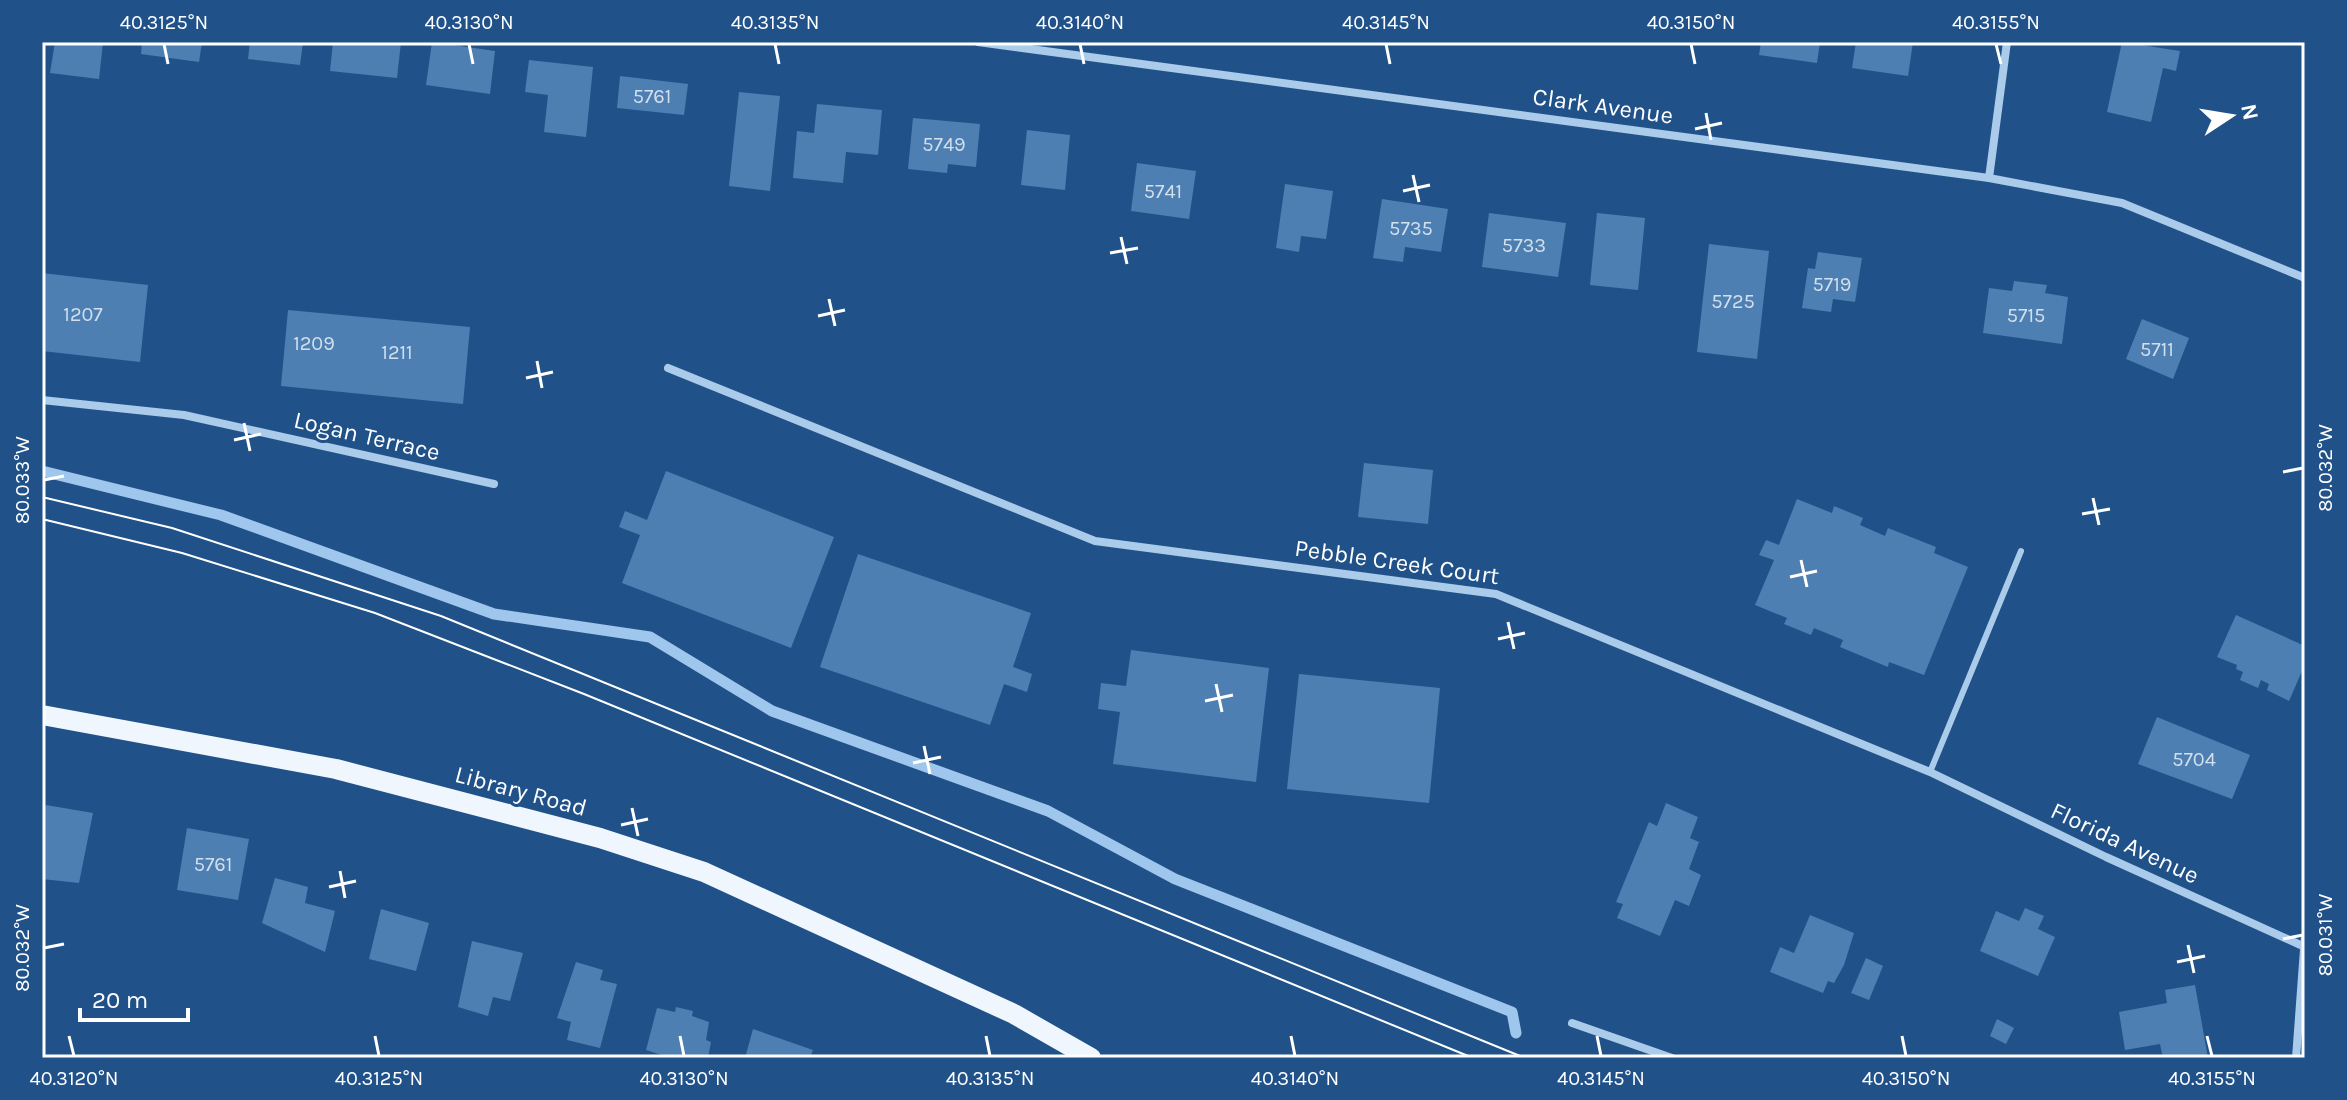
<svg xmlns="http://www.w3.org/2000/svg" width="2347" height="1100" font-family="Karla,sans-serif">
<rect width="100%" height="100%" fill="#205289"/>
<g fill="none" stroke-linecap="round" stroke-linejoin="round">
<path stroke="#9fc6ec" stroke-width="11" d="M42,471L221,515L494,614L650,637L772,711L1048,811L1175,879L1512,1012L1516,1033"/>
</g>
<g fill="#4d7fb2">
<path d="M55,42H103L99,79L50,73Z"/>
<path d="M142,42H202L199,62L141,54Z"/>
<path d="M250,42H303L300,65L248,59Z"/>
<path d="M333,42H401L397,78L330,71Z"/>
<path d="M432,42L495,51L490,94L426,85Z"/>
<path d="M1761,42H1820L1817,63L1759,55Z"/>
<path d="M1856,42H1913L1908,76L1852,68Z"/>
<path d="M2122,42L2180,51L2176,71L2163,68L2151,122L2107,112Z"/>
<path d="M529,60L593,67L586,137L544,132L548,95L525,92Z"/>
<path d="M620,76L688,84L684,115L617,108Z"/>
<path d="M739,92L780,96L770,191L729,186Z"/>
<path d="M817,104L882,110L878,155L846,152L843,183L793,178L797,131L814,133Z"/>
<path d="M913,118L980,124L976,167L948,164L947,173L908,169Z"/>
<path d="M1027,130L1070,135L1065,190L1021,185Z"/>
<path d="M1137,163L1196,171L1189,219L1131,211Z"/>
<path d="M1285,184L1333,191L1326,239L1301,236L1299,252L1276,248Z"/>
<path d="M1382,199L1448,209L1441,252L1405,247L1403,262L1373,258Z"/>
<path d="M1489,213L1566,223L1558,277L1482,267Z"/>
<path d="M1597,213L1645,218L1638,290L1590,285Z"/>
<path d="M1709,244L1769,251L1757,359L1697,352Z"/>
<path d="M1818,252L1862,258L1855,302L1833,299L1831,312L1802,308L1808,268L1815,269Z"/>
<path d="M42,273L148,285L140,362L42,351Z"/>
<path d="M2014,281L2047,285L2045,293L2068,297L2062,344L1983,333L1989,288L2012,291Z"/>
<path d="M288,310L470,327L463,404L281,386Z"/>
<path d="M2142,319L2189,338L2173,379L2126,359Z"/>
<path d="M1364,463L1433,470L1428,524L1358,517Z"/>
<path d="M666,471L834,537L791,648L622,583L640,535L619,527L625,511L647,520Z"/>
<path d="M1797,499L1832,513L1834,506L1863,518L1860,525L1885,536L1888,528L1936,547L1934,553L1968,567L1924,675L1889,662L1888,667L1840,647L1843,640L1814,628L1811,635L1784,624L1787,618L1755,605L1774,560L1759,555L1766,540L1779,545Z"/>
<path d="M858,554L1031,613L1013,667L1032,674L1027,692L1004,684L990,725L820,667Z"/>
<path d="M2236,615L2305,646V664L2289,701L2267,690L2269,684L2261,680L2258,688L2240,680L2243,672L2236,669L2237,665L2217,657Z"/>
<path d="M1131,650L1269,668L1256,782L1113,764L1120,712L1098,709L1101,683L1126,686Z"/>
<path d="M1299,674L1440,688L1429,803L1287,789Z"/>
<path d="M2157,717L2250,755L2232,799L2138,764Z"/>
<path d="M1666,803L1698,817L1690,838L1699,842L1689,869L1701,875L1689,906L1675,900L1660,936L1617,918L1623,904L1616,902L1649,822L1657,826Z"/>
<path d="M46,805L93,813L79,883L42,879V817Z"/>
<path d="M187,828L249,839L238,900L177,890Z"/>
<path d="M275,878L308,887L305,903L335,911L325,952L262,923Z"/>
<path d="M2025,908L2044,916L2038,929L2055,937L2038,976L1980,951L1996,911L2019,921Z"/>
<path d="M381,909L429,923L416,971L369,959Z"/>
<path d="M1810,915L1854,933L1844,965L1834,983L1828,981L1823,993L1770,972L1780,947L1794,953Z"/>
<path d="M472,941L523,953L510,1001L493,997L488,1016L458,1007Z"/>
<path d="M1866,958L1883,966L1869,1000L1851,993Z"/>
<path d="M576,962L603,970L600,980L617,984L600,1048L567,1040L571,1022L557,1018Z"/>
<path d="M2195,985L2208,1058H2163L2160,1044L2125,1050L2119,1012L2167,1003L2165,990Z"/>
<path d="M676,1007L693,1011L692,1016L709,1022L706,1040L711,1042L708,1058H671L646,1050L657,1008L675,1012Z"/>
<path d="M1997,1019L2014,1028L2006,1044L1990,1036Z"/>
<path d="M753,1029L813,1050L810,1058H745Z"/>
</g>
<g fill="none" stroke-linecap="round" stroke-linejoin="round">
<path stroke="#abcbeb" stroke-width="6" d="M1930,772L2021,551"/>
<g stroke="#abcbeb" stroke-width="8">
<path d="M978,42L1989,178L2122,203L2305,278"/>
<path d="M1989,178L2007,42"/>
<path d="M668,368L1095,541L1496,594L1930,772L2106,857L2305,947"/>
<path d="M42,400L184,415L494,484"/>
<path d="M1572,1023L1672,1058"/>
<path d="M2296,1058L2305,936"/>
</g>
<path stroke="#f0f6fe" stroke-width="20" d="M42,715L336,769L600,838L704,872L1014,1014L1091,1058"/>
<g stroke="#fff" stroke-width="2">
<path d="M42,497L172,528L441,616L1525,1058"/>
<path d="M42,519L182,553L375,613L584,694L1473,1058"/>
</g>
</g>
<path fill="none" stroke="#fff" stroke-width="3" d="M164,44L168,64M469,44L473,64M775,44L779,64M1080,44L1084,64M1386,44L1390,64M1691,44L1695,64M1996,44L2001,64M1706,113L1711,140M1695,129L1722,123M1413,175L1419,202M1403,191L1430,185M1121,237L1127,264M1110,253L1138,248M829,299L835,326M818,316L845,310M537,361L542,388M526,378L553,372M244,423L250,451M234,440L261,434M2283,472L2303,468M44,480L64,476M2093,498L2099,525M2082,514L2110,509M1801,560L1807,587M1790,577L1817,571M1508,622L1514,649M1498,639L1525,633M1216,684L1222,712M1205,701L1233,695M924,746L930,774M913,763L941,757M632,808L638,836M621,825L648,819M340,871L345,898M329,887L356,881M2283,939L2303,935M2188,945L2194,973M44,948L64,944M2177,962L2205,956M69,1036L74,1056M375,1036L379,1056M680,1036L684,1056M986,1036L990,1056M1291,1036L1295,1056M1597,1036L1601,1056M1902,1036L1906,1056M2207,1036L2212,1056"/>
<g text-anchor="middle" stroke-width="6" stroke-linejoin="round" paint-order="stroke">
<g font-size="20" fill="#d2dfec">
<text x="652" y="103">5761</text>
<text x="944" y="151">5749</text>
<text x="1163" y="198">5741</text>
<text x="1411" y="235">5735</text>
<text x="1524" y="252">5733</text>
<text x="1832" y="291">5719</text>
<text x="1733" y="308">5725</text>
<text x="83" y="321">1207</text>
<text x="2026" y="322">5715</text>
<text x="314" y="350">1209</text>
<text x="2157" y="356">5711</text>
<text x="397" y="359">1211</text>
<text x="2194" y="766">5704</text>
<text x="213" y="871">5761</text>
</g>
<g font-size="24" fill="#fff" stroke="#205289">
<text transform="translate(1603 106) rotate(8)" y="8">Clark Avenue</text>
<text transform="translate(367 436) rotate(13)" y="8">Logan Terrace</text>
<text transform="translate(1397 562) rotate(8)" y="8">Pebble Creek Court</text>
<text transform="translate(521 791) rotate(15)" y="8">Library Road</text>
<text transform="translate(2125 843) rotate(25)" y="8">Florida Avenue</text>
</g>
</g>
<rect width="2347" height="1100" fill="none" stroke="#205289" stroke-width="88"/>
<g transform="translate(2231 116) rotate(78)" stroke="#205289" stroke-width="6" paint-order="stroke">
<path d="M0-6L14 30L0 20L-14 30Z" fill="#ffffff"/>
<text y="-12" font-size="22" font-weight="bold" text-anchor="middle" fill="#ffffff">N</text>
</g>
<path d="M80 1008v12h108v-12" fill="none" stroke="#ffffff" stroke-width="4"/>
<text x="92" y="1008" font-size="24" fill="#ffffff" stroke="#205289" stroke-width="6" paint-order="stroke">20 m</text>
<rect x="44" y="44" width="2259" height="1012" fill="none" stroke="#fff" stroke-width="3"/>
<g font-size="20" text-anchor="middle" fill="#fff">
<text x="164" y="29">40.3125°N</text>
<text x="469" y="29">40.3130°N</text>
<text x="775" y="29">40.3135°N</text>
<text x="1080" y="29">40.3140°N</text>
<text x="1386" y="29">40.3145°N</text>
<text x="1691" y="29">40.3150°N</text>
<text x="1996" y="29">40.3155°N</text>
<text transform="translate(2325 468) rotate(-90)" y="7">80.032°W</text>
<text transform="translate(22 480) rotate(-90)" y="7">80.033°W</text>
<text transform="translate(2325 935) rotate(-90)" y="7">80.031°W</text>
<text transform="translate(22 948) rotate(-90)" y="7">80.032°W</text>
<text x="74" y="1085">40.3120°N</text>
<text x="379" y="1085">40.3125°N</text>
<text x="684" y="1085">40.3130°N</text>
<text x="990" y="1085">40.3135°N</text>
<text x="1295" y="1085">40.3140°N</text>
<text x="1601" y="1085">40.3145°N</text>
<text x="1906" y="1085">40.3150°N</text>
<text x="2212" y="1085">40.3155°N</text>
</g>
</svg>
